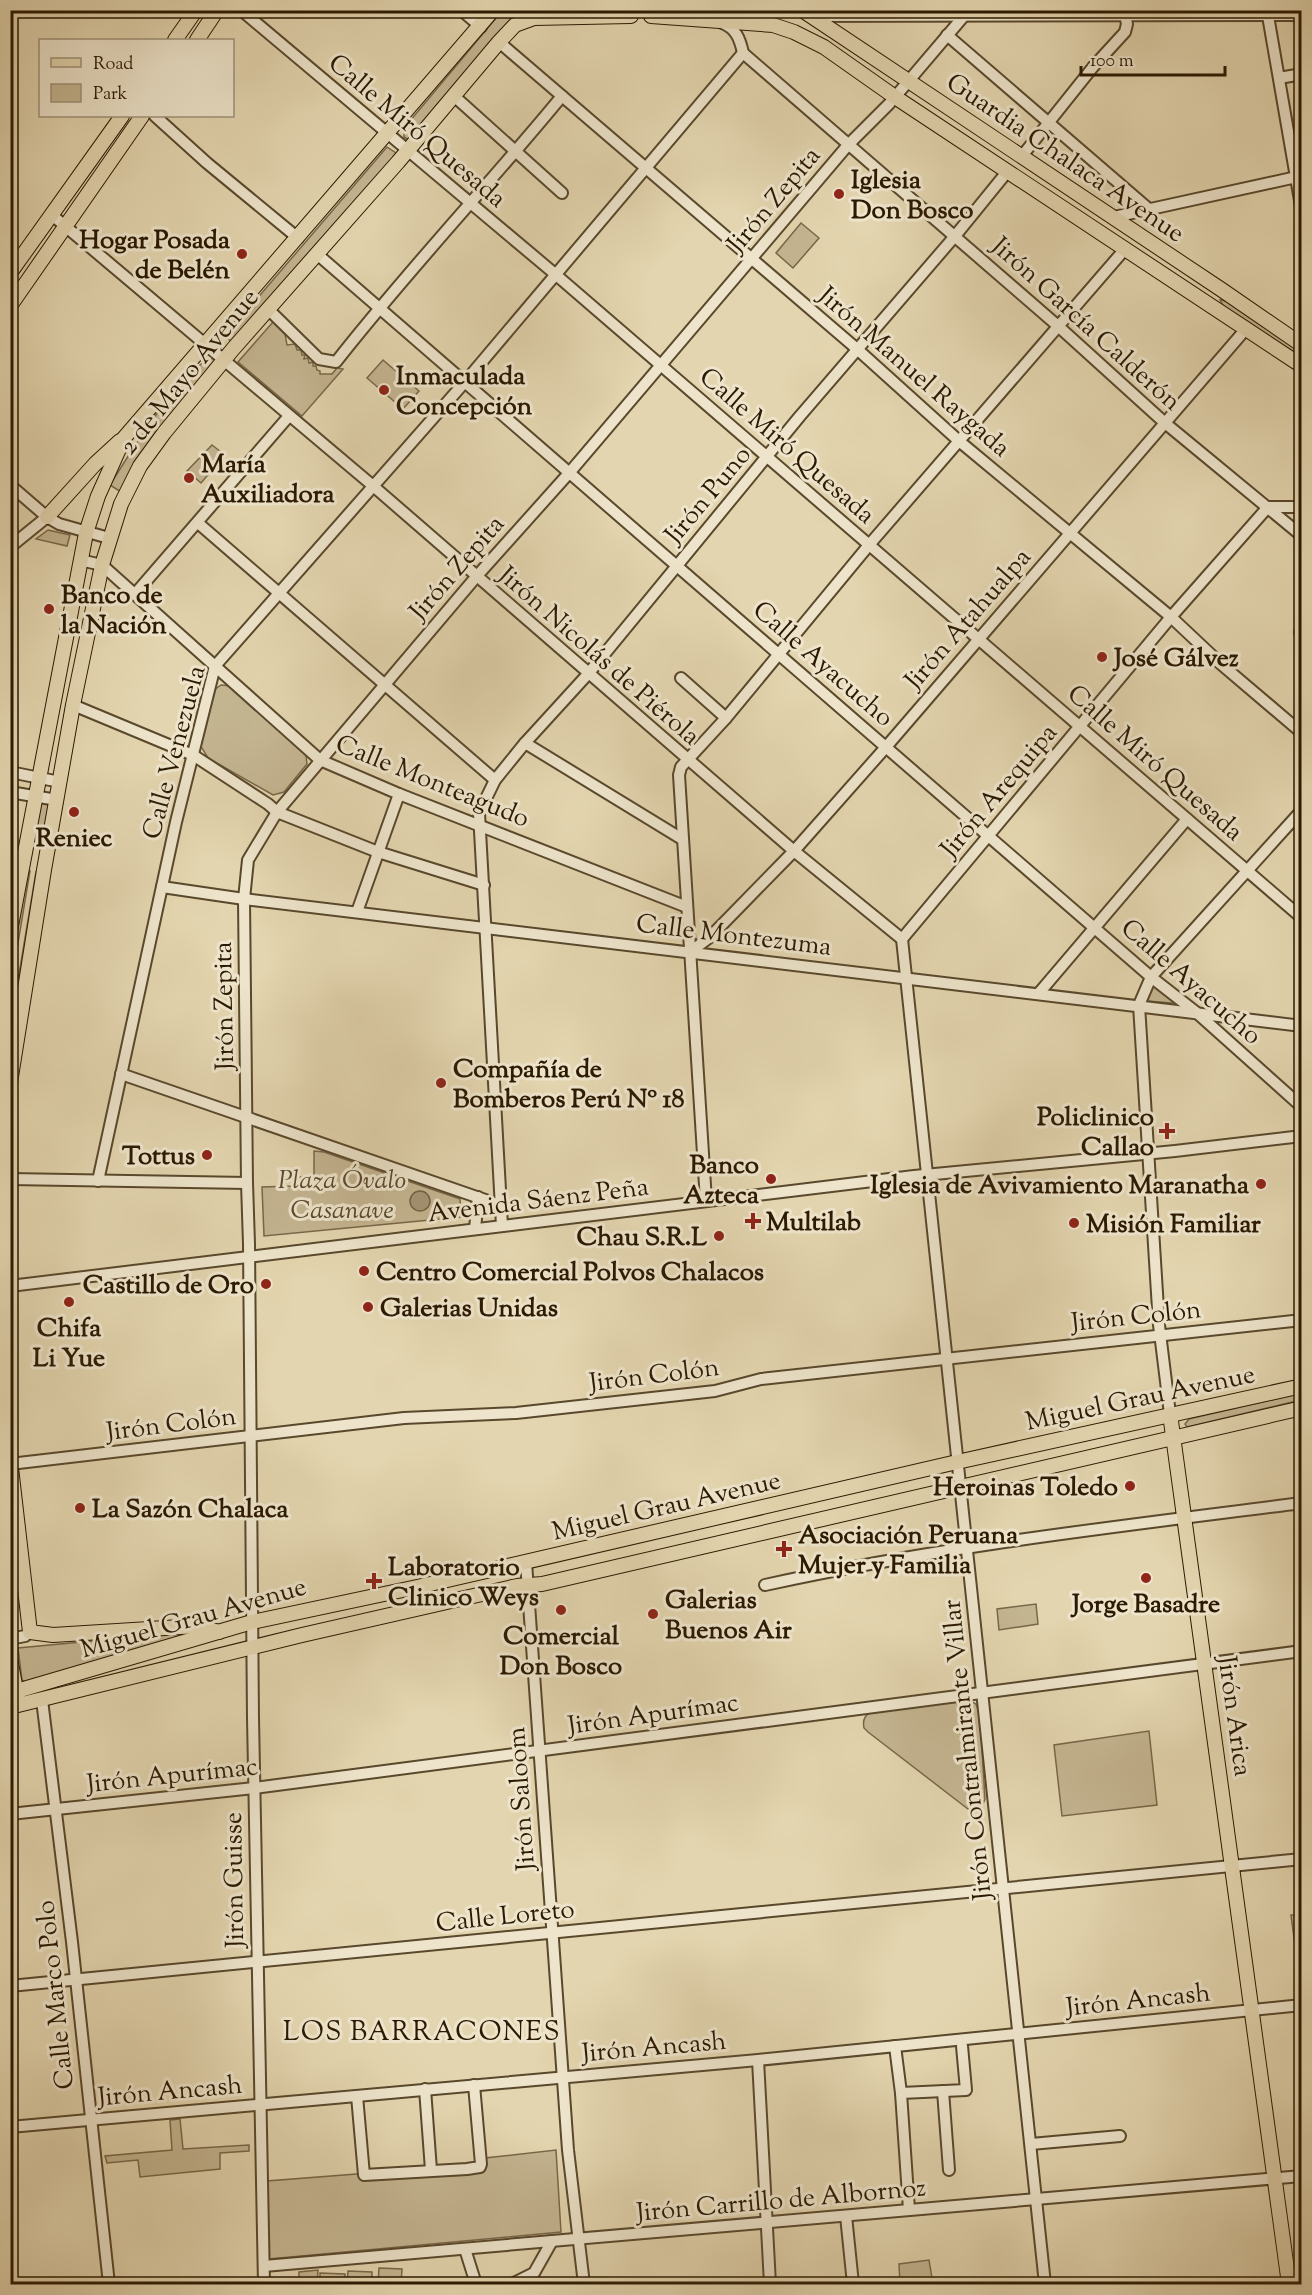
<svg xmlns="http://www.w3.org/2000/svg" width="1312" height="2295" font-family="'Sorts Mill Goudy',serif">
<rect width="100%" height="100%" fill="#e3d5af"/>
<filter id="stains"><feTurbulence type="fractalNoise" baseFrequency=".00333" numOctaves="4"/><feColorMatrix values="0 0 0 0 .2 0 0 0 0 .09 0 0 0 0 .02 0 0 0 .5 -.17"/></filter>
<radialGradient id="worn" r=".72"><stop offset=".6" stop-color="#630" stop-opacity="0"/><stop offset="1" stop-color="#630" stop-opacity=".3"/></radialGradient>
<g fill="#c4b591" stroke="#786749" stroke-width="1.5">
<path d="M571,10C546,12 524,8 504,27L416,137L409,140L404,137V128L502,11Z"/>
<path d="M387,147L399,155L234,344L225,336Z"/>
<path d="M801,223L819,238L793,268L776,253Z"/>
<path d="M1220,300L1227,301L1301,350V359L1224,307Z"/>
<path d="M273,322L285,334L287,345L295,344L297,350H301L302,355H305L304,359L308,358L309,363L313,362V366H316L317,370L320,371V374H332L337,368L343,369L302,416L238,362Z"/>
<path d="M214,358L217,364L124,494L110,485C127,458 184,363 214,358Z"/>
<path d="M383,360L419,391L403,409L367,378Z"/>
<path d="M212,445L225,455L201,483L187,471Z"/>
<path d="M48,530L70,535L67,546L36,539Z"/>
<path d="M221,685L231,686L306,755L307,764L284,792L273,795L208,758L200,745L214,690Z"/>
<path d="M46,801L49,804L44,835L39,834L35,829L39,805Z"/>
<path d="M27,871H30L11,985V969Z"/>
<path d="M36,872L39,873L12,1027L11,1022Z"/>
<path d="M1155,984L1174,1001L1172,1003L1147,1001L1146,995Z"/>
<path d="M314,1151L324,1152L460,1199L461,1217L264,1236L262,1187L292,1186L300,1177L314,1175Z"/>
<path d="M1301,1393V1400L1187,1427L1185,1424L1189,1419Z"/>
<path d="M1036,1604L1038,1624L999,1630L997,1609Z"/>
<path d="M199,1631L29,1684L22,1680L18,1648Z"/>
<path d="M968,1700L976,1704L980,1715L985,1799L983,1804L978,1808L968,1809L868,1732L864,1728C862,1718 866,1714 875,1710Z"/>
<path d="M1149,1731L1157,1805L1062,1816L1054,1745Z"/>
<path d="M1291,1915H1301V1952L1296,1953Z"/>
<path d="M180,2119L183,2149L249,2145V2151L220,2153V2169L140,2177L138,2160L107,2163L105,2156L172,2150L170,2120Z"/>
<path d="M556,2150L561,2232L269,2259L267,2181L485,2164V2158Z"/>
<path d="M929,2260L933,2284H900L899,2264Z"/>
<path d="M379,2268L402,2269L401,2284H378Z"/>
<path d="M318,2270L317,2284H299V2272Z"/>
<path d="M348,2271L372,2272V2284H347Z"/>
<path d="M320,2273L345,2274V2284H320Z"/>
</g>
<circle fill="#a49574" stroke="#746346" stroke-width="1.5" cx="420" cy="1201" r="10"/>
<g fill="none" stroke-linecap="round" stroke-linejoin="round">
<defs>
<g id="minor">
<path d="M241,10L555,274L1302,918"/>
<path d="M461,10L481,27"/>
<path d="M1267,10L1302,212"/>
<path d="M810,16L1302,15"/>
<path d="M722,23C736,28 740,39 743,53"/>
<path d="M947,35L1150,210"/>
<path d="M499,42L857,349L959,441L1171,617L1222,665L1302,733"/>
<path d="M743,53L1058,326L1165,423L1302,536"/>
<path d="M1279,78L1302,74"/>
<path d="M454,96L562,193"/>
<path d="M155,116L207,163L298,238"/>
<path d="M1022,156L1093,67L1125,32L1127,24L1124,10"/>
<path d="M52,215L372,485L794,851L902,939"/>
<path d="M1114,217L1301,176"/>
<path d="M317,254L1151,977L1197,1013L1302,1107"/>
<path d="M269,310L319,359L336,362C408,270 488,186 562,96"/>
<path d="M10,485L47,517L59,524L109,538"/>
<path d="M1268,507H1302"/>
<path d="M198,523L495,780"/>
<path d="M10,547L47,517"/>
<path d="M80,560L102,565L320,760L399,794L687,907"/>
<path d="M135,594L289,416"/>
<path d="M1300,632L1302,634"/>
<path d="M681,678L726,718"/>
<path d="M73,705L193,755L268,804L277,812L378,852L484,885"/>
<path d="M525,743L682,839"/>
<path d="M10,772L60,782"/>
<path d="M10,792L57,800"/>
<path d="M162,887L244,899L1302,1026"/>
<path d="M357,912L399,794"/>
<path d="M902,939L1045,2284"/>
<path d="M902,939L1171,617L1268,507"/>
<path d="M690,952L710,937L794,851L886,747L1245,330"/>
<path d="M1039,993L1187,819"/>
<path d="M121,1074L500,1205"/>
<path d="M10,1179L247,1183"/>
<path d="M98,1181L176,822L215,666L464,383L743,53"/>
<path d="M706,1201L679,775L681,767L726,718L869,545L1125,249"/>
<path d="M502,1226L479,813L495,780L525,743L588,674L800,416L955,236L1007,172"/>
<path d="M475,1229L478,1197"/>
<path d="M10,1286L914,1176L1175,1151L1302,1136"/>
<path d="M1170,1414L1159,1325L1139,1005L1151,977L1302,810"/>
<path d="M10,1464L404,1418L516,1413L715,1391L761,1379L1302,1320"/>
<path d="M526,1562L568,2150L584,2284"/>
<path d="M765,1585C942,1546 1122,1526 1302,1503"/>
<path d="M10,1639L25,1636L30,1632"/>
<path d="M42,1700L72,1942L109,2284"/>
<path d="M10,1814L254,1788L1302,1651"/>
<path d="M10,1986L1302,1859"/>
<path d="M895,2046L901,2093L909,2210"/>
<path d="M758,2060L770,2284"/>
<path d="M425,2089L431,2170"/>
<path d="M943,2091L949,2170"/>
<path d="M901,2093L966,2090L962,2046"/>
<path d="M357,2096L364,2175L467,2169L480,2167L481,2164L474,2085"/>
<path d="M10,2127L758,2060L1302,2005"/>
<path d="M1031,2144L1120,2136"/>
<path d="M846,2216L853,2284"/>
<path d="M465,2249L476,2284"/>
<path d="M264,2266L1302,2176"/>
<path d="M264,2284L253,1718L249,1244L247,1183L244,899L248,860L277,812L476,577L570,472L848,145L889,104L969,10"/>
<path d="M512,2284L534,2273L552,2241"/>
</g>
<g id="major">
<path d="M802,10L1222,290L1302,345"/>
<path d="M651,16L773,25L794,32L824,47L895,97L1302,366"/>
<path d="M175,40L196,10"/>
<path d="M197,40L217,10"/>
<path d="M10,273L122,116"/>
<path d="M10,306L142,116"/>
<path d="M47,517L95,464L120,441"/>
<path d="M10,931L86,533L98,496L124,438L493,10"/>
<path d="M10,1083L44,870L73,705L102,565L121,504L140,466L164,433L233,349L398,162L499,42L515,25L534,18L631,16"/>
<path d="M1170,1414L1289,2284"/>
<path d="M10,1459L30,1632L53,1635L197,1626L219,1632"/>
<path d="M10,1658L18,1701"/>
<path d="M10,1693L252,1622L417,1587L957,1462L1302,1386"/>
<path d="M10,1707L302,1635L517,1586L542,1584L1302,1408"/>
</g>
</defs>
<use href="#minor" stroke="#59482c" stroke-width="14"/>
<use href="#major" stroke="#2b1901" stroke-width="16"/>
<use href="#minor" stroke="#ede4cb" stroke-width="10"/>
<use href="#major" stroke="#e3d5af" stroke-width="14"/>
</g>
<g fill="#8f2418" stroke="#ede4cb" stroke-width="2">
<circle cx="839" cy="194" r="6"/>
<circle cx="242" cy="254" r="6"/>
<circle cx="384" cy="390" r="6"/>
<circle cx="189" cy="478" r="6"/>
<circle cx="49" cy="609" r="6"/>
<circle cx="1102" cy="657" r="6"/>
<circle cx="74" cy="812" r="6"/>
<circle cx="441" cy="1083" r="6"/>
<path d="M1164 1122h6v6h6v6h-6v6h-6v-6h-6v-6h6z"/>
<circle cx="207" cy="1155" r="6"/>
<circle cx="771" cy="1179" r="6"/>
<circle cx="1261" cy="1184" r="6"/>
<path d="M750 1212h6v6h6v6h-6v6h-6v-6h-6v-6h6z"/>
<circle cx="1074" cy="1223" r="6"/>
<circle cx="719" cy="1236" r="6"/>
<circle cx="364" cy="1271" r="6"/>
<circle cx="266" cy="1284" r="6"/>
<circle cx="69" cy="1302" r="6"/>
<circle cx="368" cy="1307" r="6"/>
<circle cx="1130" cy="1486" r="6"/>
<circle cx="80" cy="1508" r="6"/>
<path d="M781 1540h6v6h6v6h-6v6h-6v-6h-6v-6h6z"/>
<circle cx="1146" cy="1578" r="6"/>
<path d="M371 1572h6v6h6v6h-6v6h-6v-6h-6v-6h6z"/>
<circle cx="561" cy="1610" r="6"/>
<circle cx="653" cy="1614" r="6"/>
</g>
<g text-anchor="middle" stroke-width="6" stroke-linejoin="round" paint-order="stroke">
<g font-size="26" fill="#2b1901" stroke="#ede4cb">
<text transform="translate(418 130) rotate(40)" y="9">Calle Miró Quesada</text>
<text transform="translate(1066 157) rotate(34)" y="9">Guardia Chalaca Avenue</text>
<text transform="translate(773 199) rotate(-50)" y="9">Jirón Zepita</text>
<text transform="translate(1087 323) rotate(42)" y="9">Jirón García Calderón</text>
<text transform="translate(188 371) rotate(-51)" y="9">2 de Mayo Avenue</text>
<text transform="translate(915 371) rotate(41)" y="9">Jirón Manuel Raygada</text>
<text transform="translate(788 445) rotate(41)" y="9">Calle Miró Quesada</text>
<text transform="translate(707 494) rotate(-50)" y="9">Jirón Puno</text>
<text transform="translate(456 567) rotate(-49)" y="9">Jirón Zepita</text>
<text transform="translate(967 618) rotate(-49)" y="9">Jirón Atahualpa</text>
<text transform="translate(600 655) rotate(41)" y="9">Jirón Nicolás de Piérola</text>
<text transform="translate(824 663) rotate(41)" y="9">Calle Ayacucho</text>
<text transform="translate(173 752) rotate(-75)" y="9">Calle Venezuela</text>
<text transform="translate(1156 762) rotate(41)" y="9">Calle Miró Quesada</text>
<text transform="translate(433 780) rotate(22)" y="9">Calle Monteagudo</text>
<text transform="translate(998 790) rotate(-50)" y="9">Jirón Arequipa</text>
<text transform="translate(734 934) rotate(7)" y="9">Calle Montezuma</text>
<text transform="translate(1192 981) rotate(41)" y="9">Calle Ayacucho</text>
<text transform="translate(223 1006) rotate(-91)" y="9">Jirón Zepita</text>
<text transform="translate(538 1199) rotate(-7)" y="9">Avenida Sáenz Peña</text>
<text transform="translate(1136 1315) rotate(-6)" y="9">Jirón Colón</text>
<text transform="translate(654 1374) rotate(-7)" y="9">Jirón Colón</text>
<text transform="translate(1140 1397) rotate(-12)" y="9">Miguel Grau Avenue</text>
<text transform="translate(171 1423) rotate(-7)" y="9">Jirón Colón</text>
<text transform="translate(666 1505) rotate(-13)" y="9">Miguel Grau Avenue</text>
<text transform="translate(193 1617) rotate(-16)" y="9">Miguel Grau Avenue</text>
<text transform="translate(653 1713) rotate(-8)" y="9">Jirón Apurímac</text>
<text transform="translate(1236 1716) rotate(82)" y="9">Jirón Arica</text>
<text transform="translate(966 1750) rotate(-96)" y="9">Jirón Contralmirante Villar</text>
<text transform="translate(172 1774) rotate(-6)" y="9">Jirón Apurímac</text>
<text transform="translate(520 1799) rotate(-94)" y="9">Jirón Saloom</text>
<text transform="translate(233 1880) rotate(-91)" y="9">Jirón Guisse</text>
<text transform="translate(505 1915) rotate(-6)" y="9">Calle Loreto</text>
<text transform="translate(54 1995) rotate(-96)" y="9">Calle Marco Polo</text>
<text transform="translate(1138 1999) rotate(-6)" y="9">Jirón Ancash</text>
<text transform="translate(654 2046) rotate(-5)" y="9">Jirón Ancash</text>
<text transform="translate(170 2090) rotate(-5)" y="9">Jirón Ancash</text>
<text transform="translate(781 2199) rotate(-5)" y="9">Jirón Carrillo de Albornoz</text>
</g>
<g font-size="26" font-weight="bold" fill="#2b1901" stroke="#ede4cb" text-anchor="start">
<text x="851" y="188">Iglesia<tspan x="851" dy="30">Don Bosco</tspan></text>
<text x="230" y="248" text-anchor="end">Hogar Posada<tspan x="230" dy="30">de Belén</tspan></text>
<text x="396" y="384">Inmaculada<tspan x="396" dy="30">Concepción</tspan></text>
<text x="201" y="472">María<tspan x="201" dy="30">Auxiliadora</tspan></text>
<text x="61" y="603">Banco de<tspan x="61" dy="30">la Nación</tspan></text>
<text x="1114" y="666">José Gálvez</text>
<text x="74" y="846" text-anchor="middle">Reniec</text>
<text x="453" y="1077">Compañía de<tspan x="453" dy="30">Bomberos Perú Nº 18</tspan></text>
<text x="1154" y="1125" text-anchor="end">Policlinico<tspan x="1154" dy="30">Callao</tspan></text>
<text x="195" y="1164" text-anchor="end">Tottus</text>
<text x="759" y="1173" text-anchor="end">Banco<tspan x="759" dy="30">Azteca</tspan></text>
<text x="1249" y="1193" text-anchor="end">Iglesia de Avivamiento Maranatha</text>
<text x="766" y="1230">Multilab</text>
<text x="1086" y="1232">Misión Familiar</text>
<text x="707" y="1245" text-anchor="end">Chau S.R.L</text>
<text x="376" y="1280">Centro Comercial Polvos Chalacos</text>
<text x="254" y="1293" text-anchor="end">Castillo de Oro</text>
<text x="380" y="1316">Galerias Unidas</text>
<text x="69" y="1336" text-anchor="middle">Chifa<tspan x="69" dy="30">Li Yue</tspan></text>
<text x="1118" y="1495" text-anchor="end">Heroinas Toledo</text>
<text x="92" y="1517">La Sazón Chalaca</text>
<text x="798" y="1543">Asociación Peruana<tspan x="798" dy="30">Mujer y Familia</tspan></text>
<text x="388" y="1575">Laboratorio<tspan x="388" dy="30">Clinico Weys</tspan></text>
<text x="665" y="1608">Galerias<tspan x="665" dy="30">Buenos Air</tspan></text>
<text x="1146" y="1612" text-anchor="middle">Jorge Basadre</text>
<text x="561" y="1644" text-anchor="middle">Comercial<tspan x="561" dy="30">Don Bosco</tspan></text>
</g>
<g font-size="26" font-style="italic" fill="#59482c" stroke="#ede4cb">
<text x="342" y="1188">Plaza Óvalo<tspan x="342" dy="30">Casanave</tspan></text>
</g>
<g font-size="27" letter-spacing="1.5" fill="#2b1901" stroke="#ede4cb">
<text x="422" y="2040">LOS BARRACONES</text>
</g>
</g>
<rect width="1312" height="2295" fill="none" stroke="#e3d5af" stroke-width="36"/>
<rect x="12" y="12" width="1288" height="2271" fill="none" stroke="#2b1901" stroke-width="3"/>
<rect x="18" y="18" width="1276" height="2259" fill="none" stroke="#2b1901" stroke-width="1.5"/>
<rect x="39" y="39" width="195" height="78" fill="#ede4cb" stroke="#9f937a" stroke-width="1.5"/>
<rect x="51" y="58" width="30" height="9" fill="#e3d5af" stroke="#9f937a" stroke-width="1.5"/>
<text x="93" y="69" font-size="18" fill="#2b1901">Road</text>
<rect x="51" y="84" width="30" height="18" fill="#c4b591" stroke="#9f937a" stroke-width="1.5"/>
<text x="93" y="99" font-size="18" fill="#2b1901">Park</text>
<path d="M1081 66v9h144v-9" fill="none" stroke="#2b1901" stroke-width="3"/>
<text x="1090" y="66" font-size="18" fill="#2b1901" stroke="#ede4cb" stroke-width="4.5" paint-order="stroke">100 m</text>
<rect width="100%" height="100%" filter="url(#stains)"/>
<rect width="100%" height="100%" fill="url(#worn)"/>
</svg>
